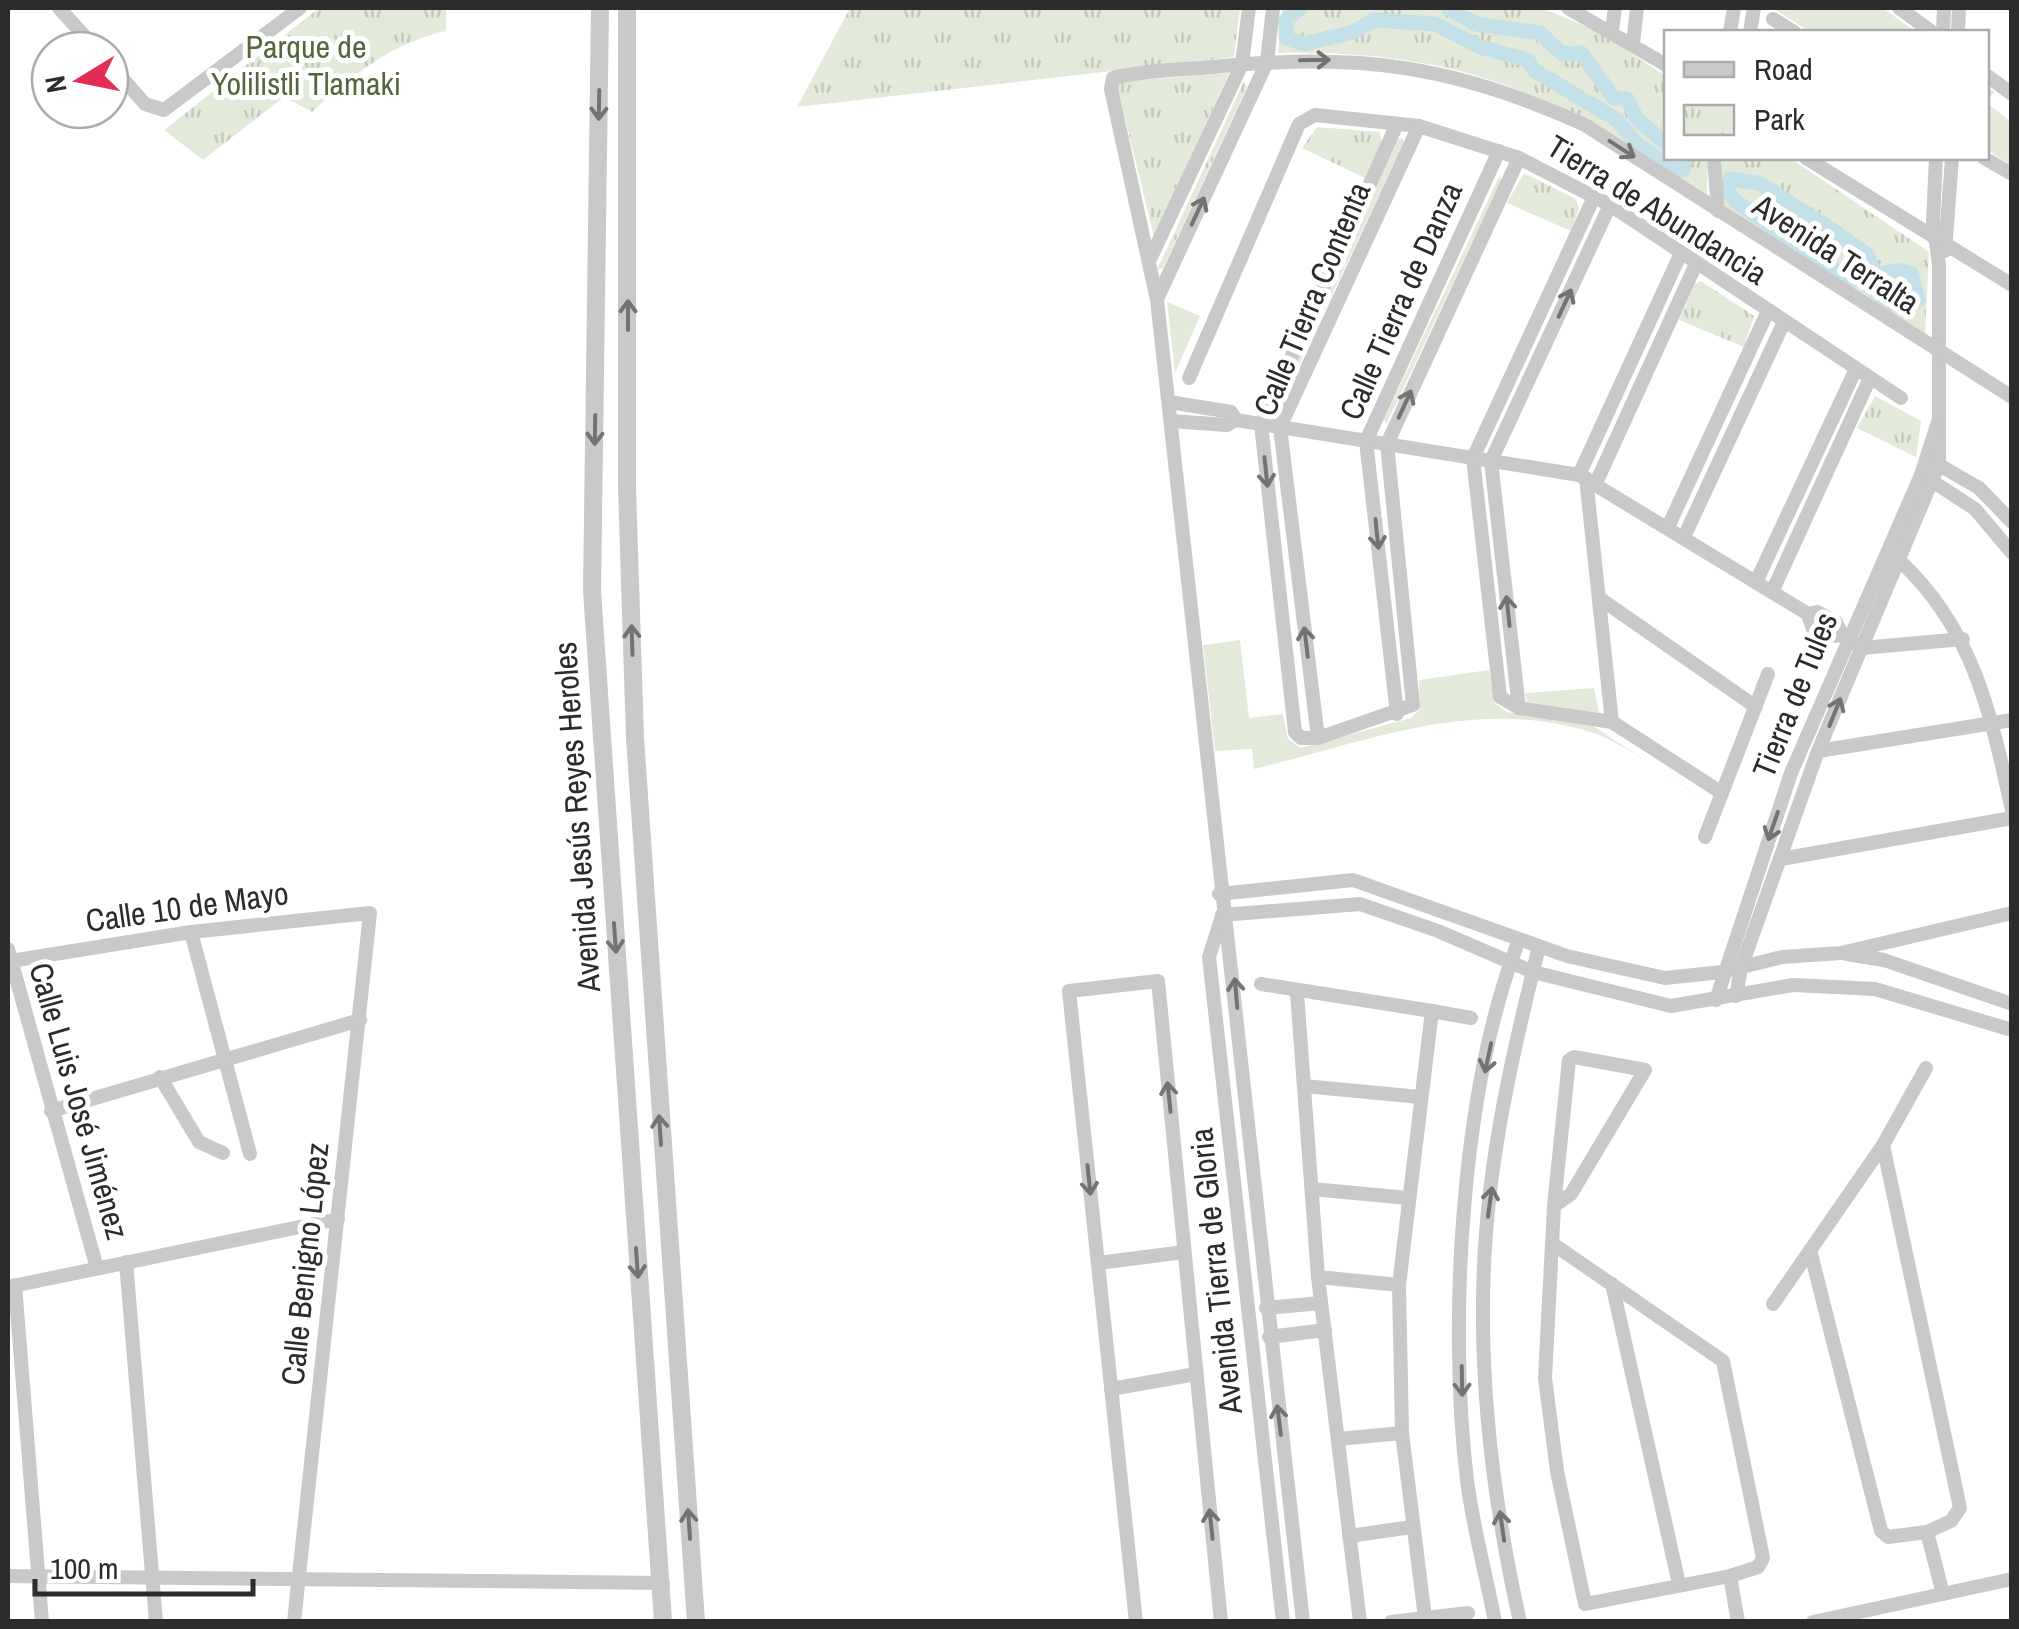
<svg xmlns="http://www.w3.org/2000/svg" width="2019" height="1629" font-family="'Archivo Narrow',sans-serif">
<defs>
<pattern id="park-tufts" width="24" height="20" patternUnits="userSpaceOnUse" patternTransform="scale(2.5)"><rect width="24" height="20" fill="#e4ead9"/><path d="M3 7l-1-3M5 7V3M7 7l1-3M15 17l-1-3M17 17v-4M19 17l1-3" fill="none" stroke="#c4c9ba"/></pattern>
</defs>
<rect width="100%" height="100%" fill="#fff"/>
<g fill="#e4ead9">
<path d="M1773,8H1883L1916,32H1810Z"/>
<path d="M1987,86L1994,92L1987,103L2011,122V165L1987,150Z"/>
<path d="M1403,138L1404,142L1280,405L1278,401L1398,139Z"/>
<path d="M1500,175L1501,181L1386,425L1384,419Z"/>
<path d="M1167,302L1200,316L1175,373Z"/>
<path d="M1240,640L1249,718L1283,714L1288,739L1301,748L1411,718L1420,709L1419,680L1489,670L1495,703L1507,712L1593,726L1705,800C1672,780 1628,745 1593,733C1475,695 1368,742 1254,769L1252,749L1215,751L1203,645Z"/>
<path d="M1594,688L1599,713L1527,702L1525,693Z"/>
</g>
<g fill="url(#park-tufts)">
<path d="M319,8H446V31C395,41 349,77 312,112L284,97L203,160L164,130Z"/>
<path d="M850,8H1240L1234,57L797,107Z"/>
<path d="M1282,8H1542L1597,31L1666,76V158H1708L1707,194C1555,95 1465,50 1278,53Z"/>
<path d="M1229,73L1154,237L1116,82Z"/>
<path d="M1244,81L1247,87L1163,268L1157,270Z"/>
<path d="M1317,127L1380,132L1382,143L1365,178L1302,148Z"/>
<path d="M1721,158H1790L1929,252L1925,336L1725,206Z"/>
<path d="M1524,173L1576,199L1579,209L1571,231L1507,203Z"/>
<path d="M1701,281L1754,316L1744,347L1679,320L1695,284Z"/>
<path d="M1875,396L1921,421L1916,457L1857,428Z"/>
</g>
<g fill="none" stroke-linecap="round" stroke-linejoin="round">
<g stroke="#c4e1ea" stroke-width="15">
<path d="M1301,8L1286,20V38L1304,44L1353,32L1374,20L1435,24L1480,47L1528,60L1534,70L1617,120L1636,143L1674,170H1683L1685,158"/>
<path d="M1448,8L1476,24L1540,33L1562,54L1581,53L1614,98L1627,99L1637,119L1666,144"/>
<path d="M1730,179L1759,183L1817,220L1867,254L1875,275L1899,270L1911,273L1918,300L1892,304L1862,281L1844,277L1735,201L1728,191Z"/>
</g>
<g stroke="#c9c9c9" stroke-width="14">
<path d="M59,8L97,50"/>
<path d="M1568,8L1666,65"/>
<path d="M1899,8L1932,32"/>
<path d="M1773,19L1794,32"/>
<path d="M1612,30L1615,8"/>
<path d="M1730,32L1734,8"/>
<path d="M1750,32L1754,8"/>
<path d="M1943,32L1944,8"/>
<path d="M1958,32L1959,8"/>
<path d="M1633,43L1637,8"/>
<path d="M110,64L145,104L164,110L300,8"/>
<path d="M1986,75L2012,94"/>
<path d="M1397,124L1261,424L1295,732L1301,738H1318L1413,705L1387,444L1519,158"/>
<path d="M1714,158L1718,211"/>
<path d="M1806,158L2012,285"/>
<path d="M1984,158L2012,174"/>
<path d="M1594,197L1473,458L1500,697L1519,708L1612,722L1722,793"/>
<path d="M1945,251L1952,158"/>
<path d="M1151,257L1242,64L1249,8"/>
<path d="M1157,299L1267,62L1273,8"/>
<path d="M1189,378L1299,124L1315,115L1419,126L1519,158L1610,205L1901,398"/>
<path d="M1169,402L1231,412L1236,420L1579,475L1808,614L1817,612L1836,622L1842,635"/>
<path d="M1171,421L1227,425L1236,420"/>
<path d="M1934,462L1979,488L2012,522"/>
<path d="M1579,475L1681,253"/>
<path d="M1926,477L1975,509L2012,553"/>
<path d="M1586,478L1612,722"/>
<path d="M1596,483L1696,264"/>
<path d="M1668,527L1768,311"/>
<path d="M1684,537L1784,322"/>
<path d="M1900,561C1974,630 1991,715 2012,810"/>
<path d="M1756,582L1856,369"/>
<path d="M1772,592L1870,378"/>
<path d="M1602,600L1756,707"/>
<path d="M1808,614L1813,629L1824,637L1842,635L1862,648L1963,639"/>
<path d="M1519,708L1491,461L1610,205"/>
<path d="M1397,714L1366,441L1499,151"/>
<path d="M1318,738L1280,427L1419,126"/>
<path d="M1818,751L2012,720"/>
<path d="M1705,837L1768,674"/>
<path d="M1781,859L2012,818"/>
<path d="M1219,894L1353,880L1567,956L1665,978L1722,972L1782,957L1841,953L2012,913"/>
<path d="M1222,915L1360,904L1438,931L1533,972L1671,1006L1793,985L1875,989L2012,1030"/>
<path d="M1222,916L1209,957L1283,1622"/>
<path d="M191,932L250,1154"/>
<path d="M8,949L97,1268"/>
<path d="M1846,954L1884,960L2012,1004"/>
<path d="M11,961L191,932L370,913L294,1622"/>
<path d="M1261,984L1432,1011L1399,1285L1402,1433L1425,1618"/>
<path d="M1297,993L1318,1277L1360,1622"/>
<path d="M1736,996L1741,968L1818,751L1939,464V265L1933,220L1936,158"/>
<path d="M1716,1000L1791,773L1921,475L1938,422"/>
<path d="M1432,1011L1471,1018"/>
<path d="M160,1077L199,1142L223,1153"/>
<path d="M1304,1086L1420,1097"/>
<path d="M51,1111L360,1020"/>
<path d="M1883,1145L1960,1508L1951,1521L1927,1532L1943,1594"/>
<path d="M1312,1189L1408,1198"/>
<path d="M1554,1206L1571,1194L1645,1070L1574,1057L1569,1060L1554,1206L1545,1378L1557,1471L1585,1604L1730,1576"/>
<path d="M1553,1244L1723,1361L1763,1558L1758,1567L1730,1576L1738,1622"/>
<path d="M1810,1250L1881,1531L1888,1537L1927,1532"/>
<path d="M126,1262L156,1622"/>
<path d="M1098,1263L1184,1252"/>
<path d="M1318,1277L1399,1285"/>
<path d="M1612,1284L1679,1584"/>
<path d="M15,1285L42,1622"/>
<path d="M8,1287L338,1219"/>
<path d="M1773,1304L1883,1145L1926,1068"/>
<path d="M1266,1308L1321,1303"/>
<path d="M1269,1337L1325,1330"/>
<path d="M1111,1389L1196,1374"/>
<path d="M1338,1439L1402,1433"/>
<path d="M1349,1536L1412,1527"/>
<path d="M8,1576L663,1583"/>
<path d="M1136,1622L1069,991L1158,981L1221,1622"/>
<path d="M1303,1622L1157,300L1111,89L1113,78C1145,70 1180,70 1212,67C1358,53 1451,64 1585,125L2012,397"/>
<path d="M1391,1622L1468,1613"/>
<path d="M1495,1622C1486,1574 1473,1528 1467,1480C1448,1323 1461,1088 1519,940"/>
<path d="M1520,1622C1492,1497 1476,1361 1486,1233C1493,1138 1516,1039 1539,947"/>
<path d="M1813,1622L2012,1579"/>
</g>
<g stroke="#c9c9c9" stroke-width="18">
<path d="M600,8L592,591L663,1622"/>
<path d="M627,8V487L635,738L696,1622"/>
</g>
</g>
<defs><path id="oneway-shaft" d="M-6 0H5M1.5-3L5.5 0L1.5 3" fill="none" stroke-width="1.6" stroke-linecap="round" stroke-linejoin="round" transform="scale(2.5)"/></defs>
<g stroke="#737373">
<use href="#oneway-shaft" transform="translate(1315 60) rotate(-1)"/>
<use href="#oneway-shaft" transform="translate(599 105) rotate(91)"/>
<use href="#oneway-shaft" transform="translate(1622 149) rotate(33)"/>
<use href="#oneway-shaft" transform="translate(1198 211) rotate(-65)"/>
<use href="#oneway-shaft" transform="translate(1565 303) rotate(-65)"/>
<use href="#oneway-shaft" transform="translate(628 315) rotate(-90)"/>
<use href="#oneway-shaft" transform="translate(1405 404) rotate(-65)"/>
<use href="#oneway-shaft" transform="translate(595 430) rotate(91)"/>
<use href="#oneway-shaft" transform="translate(1266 472) rotate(84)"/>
<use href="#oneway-shaft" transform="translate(1377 534) rotate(84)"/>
<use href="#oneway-shaft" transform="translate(1508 611) rotate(-96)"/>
<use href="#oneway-shaft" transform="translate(632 640) rotate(-92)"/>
<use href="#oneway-shaft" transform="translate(1306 642) rotate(-97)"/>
<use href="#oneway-shaft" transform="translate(1835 712) rotate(-68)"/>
<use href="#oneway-shaft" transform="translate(1773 826) rotate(109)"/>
<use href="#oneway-shaft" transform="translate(615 938) rotate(86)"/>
<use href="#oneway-shaft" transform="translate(1236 993) rotate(-95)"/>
<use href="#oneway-shaft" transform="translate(1488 1058) rotate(102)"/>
<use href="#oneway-shaft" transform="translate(1169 1097) rotate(-96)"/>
<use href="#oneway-shaft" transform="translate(660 1130) rotate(-94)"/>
<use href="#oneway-shaft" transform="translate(1089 1180) rotate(84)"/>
<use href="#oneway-shaft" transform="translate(1490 1202) rotate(-82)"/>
<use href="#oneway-shaft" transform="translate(637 1263) rotate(86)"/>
<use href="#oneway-shaft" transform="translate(1462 1381) rotate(89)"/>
<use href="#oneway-shaft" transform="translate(1279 1420) rotate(-97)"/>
<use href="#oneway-shaft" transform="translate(689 1524) rotate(-94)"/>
<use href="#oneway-shaft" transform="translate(1211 1524) rotate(-96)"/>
<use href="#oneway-shaft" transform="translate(1502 1526) rotate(-98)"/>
</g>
<g text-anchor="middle" stroke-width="10" stroke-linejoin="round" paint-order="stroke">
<g font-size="32" fill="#55673a" stroke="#fff">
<text x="306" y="58">Parque de<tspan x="306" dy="37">Yolilistli Tlamaki</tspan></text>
</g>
<g font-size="32" fill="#2c2c2c" stroke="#fff">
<text transform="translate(1657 210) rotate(32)" y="11">Tierra de Abundancia</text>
<text transform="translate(1836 254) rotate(33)" y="11">Avenida Terralta</text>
<text transform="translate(1312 299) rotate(-67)" y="11">Calle Tierra Contenta</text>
<text transform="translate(1401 301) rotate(-66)" y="11">Calle Tierra de Danza</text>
<text transform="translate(1795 695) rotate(-68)" y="11">Tierra de Tules</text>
<text transform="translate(577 817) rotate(-94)" y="11">Avenida Jesús Reyes Heroles</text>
<text transform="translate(187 907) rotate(-8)" y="11">Calle 10 de Mayo</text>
<text transform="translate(79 1101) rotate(74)" y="11">Calle Luis José Jiménez</text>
<text transform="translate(305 1264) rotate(-84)" y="11">Calle Benigno López</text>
<text transform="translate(1216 1271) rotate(-96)" y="11">Avenida Tierra de Gloria</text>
</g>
</g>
<rect width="2019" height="1629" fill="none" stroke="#2c2c2c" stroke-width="20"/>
<rect x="1664" y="30" width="325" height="130" fill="#ffffff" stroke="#ababab" stroke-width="2.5"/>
<rect x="1684" y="62" width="50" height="15" fill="#c9c9c9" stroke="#ababab" stroke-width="2.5"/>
<text x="1754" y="80" font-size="30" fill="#2c2c2c">Road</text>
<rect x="1684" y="105" width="50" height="30" fill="url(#park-tufts)" stroke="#ababab" stroke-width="2.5"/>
<text x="1754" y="130" font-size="30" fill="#2c2c2c">Park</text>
<g transform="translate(80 80) rotate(260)"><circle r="48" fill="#ffffff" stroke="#ababab" stroke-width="2.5"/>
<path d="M0-8L18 38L0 25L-18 38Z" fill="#e42d54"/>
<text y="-15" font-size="28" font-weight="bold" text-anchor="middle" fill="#2c2c2c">N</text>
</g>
<path d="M35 1579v15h218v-15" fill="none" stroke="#2c2c2c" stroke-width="5"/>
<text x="50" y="1579" font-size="30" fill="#2c2c2c" stroke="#ffffff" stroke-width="8" paint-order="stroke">100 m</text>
</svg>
